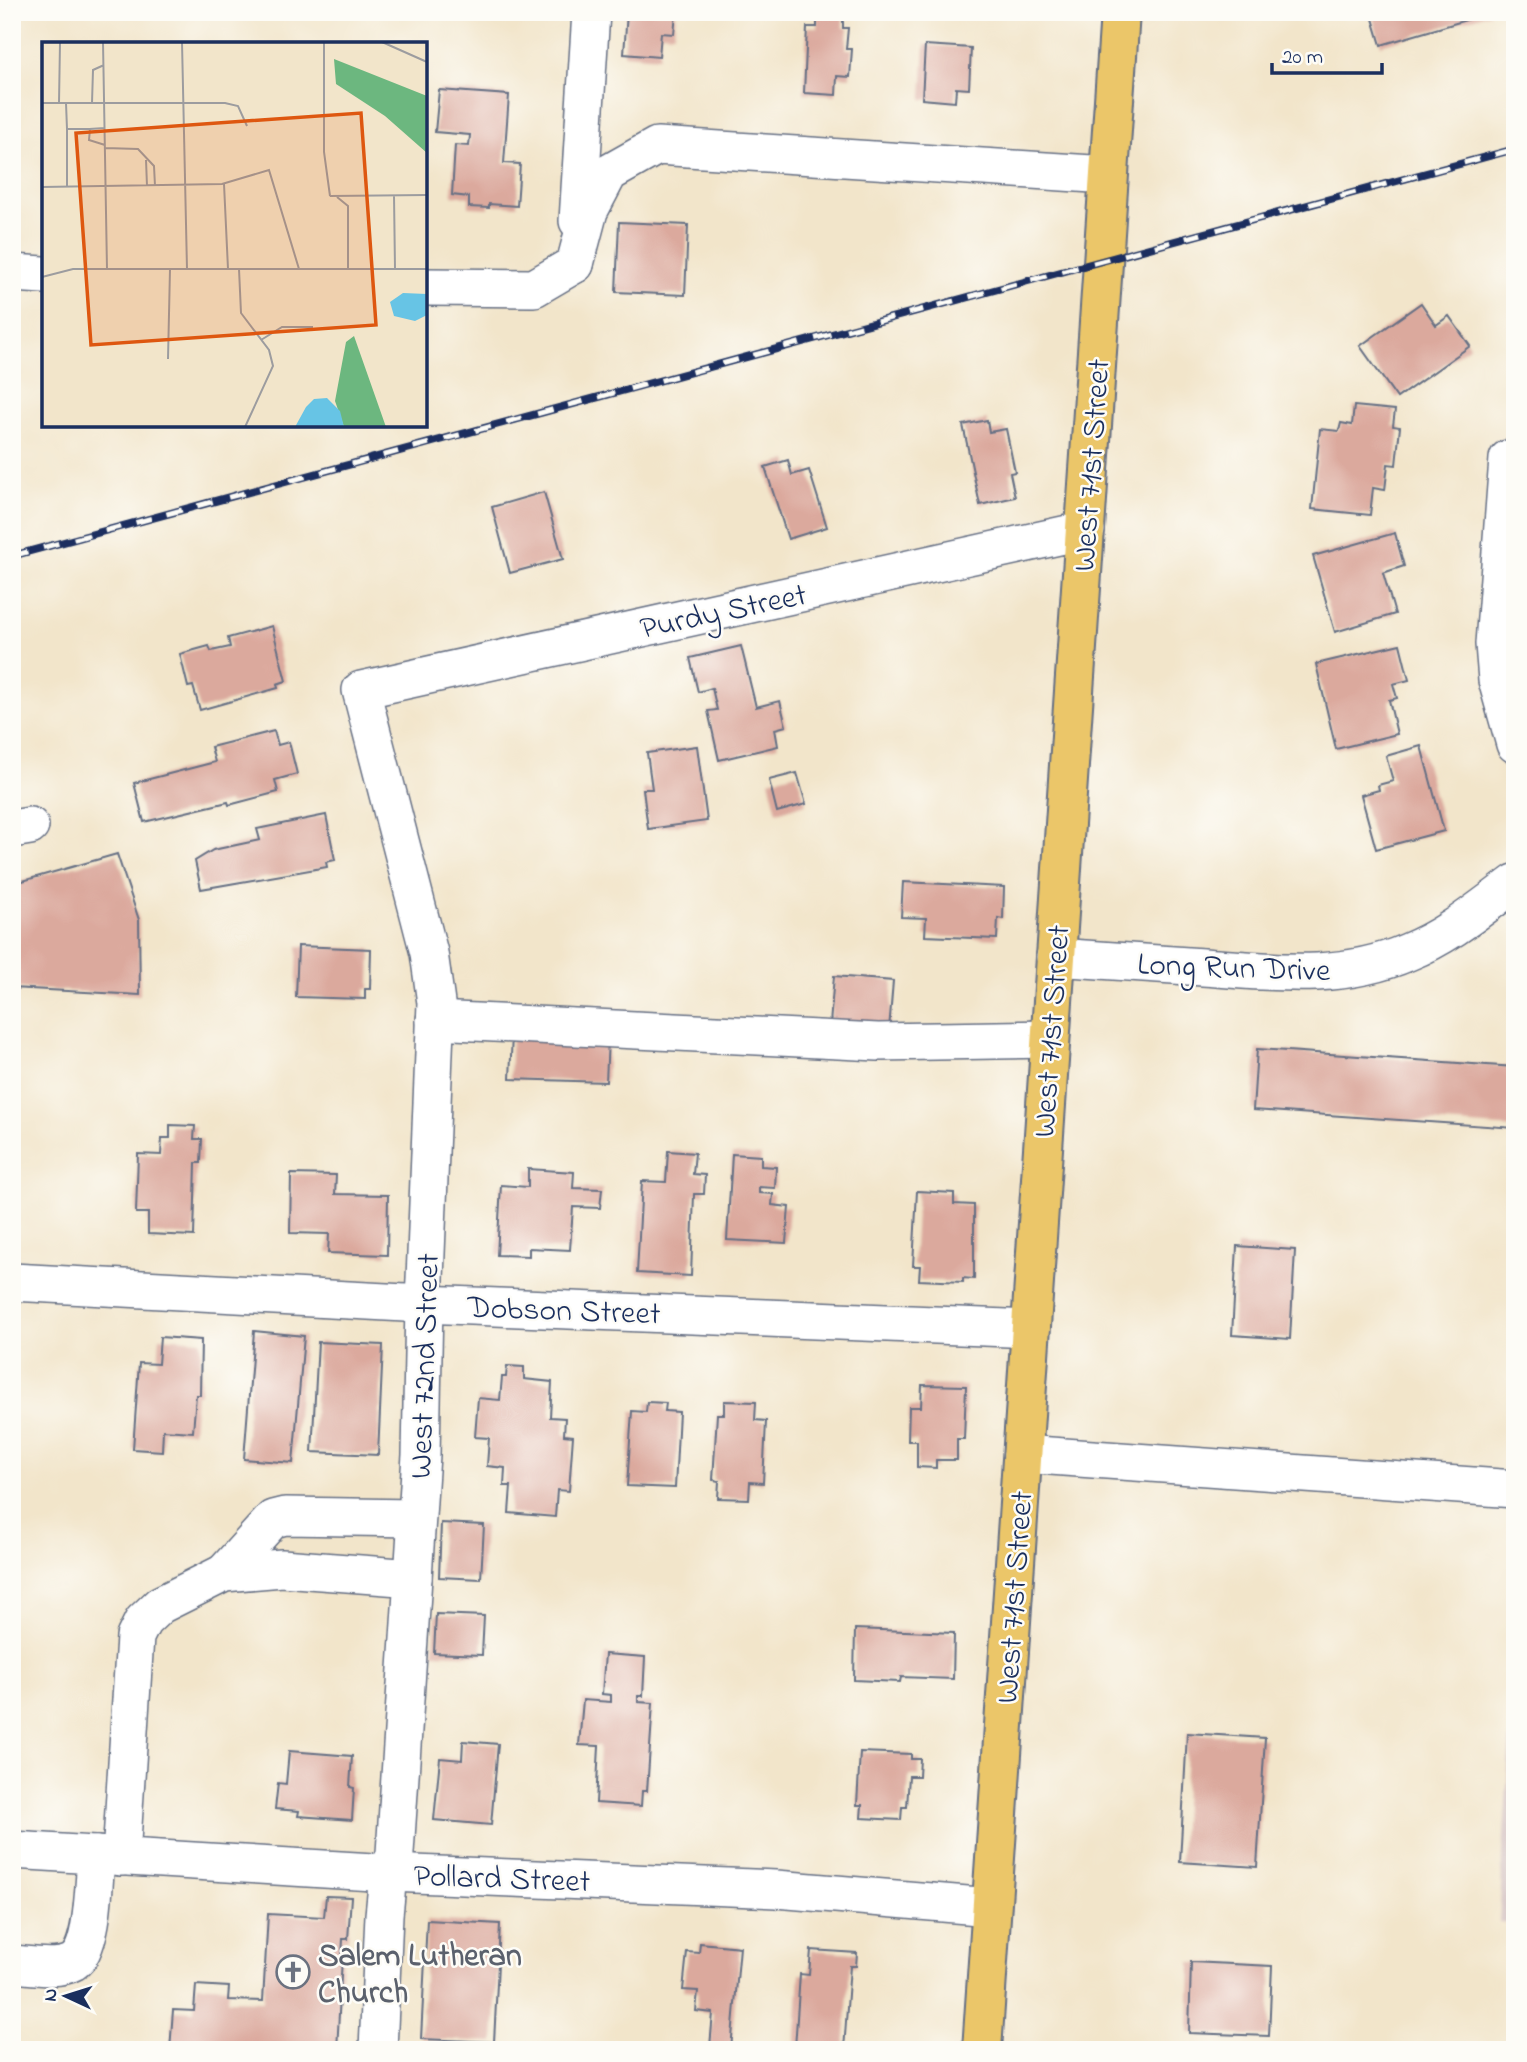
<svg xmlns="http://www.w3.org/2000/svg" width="1527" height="2062" font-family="'Indie Flower',sans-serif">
<rect width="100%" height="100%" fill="#fdfcf7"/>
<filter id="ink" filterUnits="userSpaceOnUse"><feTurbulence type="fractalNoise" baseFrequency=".0143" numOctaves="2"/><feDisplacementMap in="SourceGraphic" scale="14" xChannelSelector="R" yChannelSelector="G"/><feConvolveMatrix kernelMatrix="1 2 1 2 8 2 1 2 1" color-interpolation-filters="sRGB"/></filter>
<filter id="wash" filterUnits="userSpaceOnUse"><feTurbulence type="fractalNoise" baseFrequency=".00686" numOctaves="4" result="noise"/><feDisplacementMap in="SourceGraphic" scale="28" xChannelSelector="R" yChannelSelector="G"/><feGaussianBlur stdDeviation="1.57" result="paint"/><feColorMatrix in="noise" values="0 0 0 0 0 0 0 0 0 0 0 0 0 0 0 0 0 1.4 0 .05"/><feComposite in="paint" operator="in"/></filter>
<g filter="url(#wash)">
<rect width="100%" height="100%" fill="#f2e5ca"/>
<path fill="#d2bfc0" d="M1515,1647V1924L1499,1923Z"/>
<g id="blocks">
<g fill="#dba99d">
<path d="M627,12H676L674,34L661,33L659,57L624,54Z"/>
<path d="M814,12H843V28H848L846,49H852L850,77L837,76L836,95L804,93L807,27H817V16H813Z"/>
<path d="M1371,12H1489L1490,13L1381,45Z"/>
<path d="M925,45L971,48L969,89L956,88L955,102L922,99Z"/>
<path d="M439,90L509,95L504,163L520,164L517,206L489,204V208L469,207V197L452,195L455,145L469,146L470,135L435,132Z"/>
<path d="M619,222L688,225L685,295L616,292Z"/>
<path d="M1421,303L1436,325L1449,316L1470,346L1397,398L1360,346Z"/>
<path d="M1354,406L1395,410L1393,426L1400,427L1396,465L1388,464L1385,490L1373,488L1370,515L1312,509L1320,429L1339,431L1341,423L1352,425Z"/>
<path d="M987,420L989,432L1006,429L1015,472L1010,473L1015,497L980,505L963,425Z"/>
<path d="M788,460L792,475L809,470L827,527L788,539L765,467Z"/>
<path d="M544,492L563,559L510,573L492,507Z"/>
<path d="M1395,533L1404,566L1383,573L1395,614L1335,632L1313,556Z"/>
<path d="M272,626L286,681L277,684L278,688L200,710L193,686L188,687L180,654L209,646L211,651L230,647L228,638Z"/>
<path d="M1400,644L1409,680L1393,684L1397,698L1389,700L1397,734L1336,749L1316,664Z"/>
<path d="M741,646L756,707L780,701L786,726L775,729L778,746L719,760L708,711L717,710L712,688L698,692L690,658Z"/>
<path d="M274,731L278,745L289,742L297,774L275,780L278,792L229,805L228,802L144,822L134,783L215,762L211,747Z"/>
<path d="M697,746L707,821L648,829L643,789H652L647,753Z"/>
<path d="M1421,746L1444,831L1376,849L1361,795L1379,790L1378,785L1393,781L1386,756Z"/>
<path d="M797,773L806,804L777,812L769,780Z"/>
<path d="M326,815L335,860L326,862L327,867L201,889L195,861L213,850L260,840L257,829Z"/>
<path d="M117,854L139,920L140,995L12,988V884Z"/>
<path d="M903,882L1004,887L1003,919L998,918L997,939L925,936L926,918L901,917Z"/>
<path d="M298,946L371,949L370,989H365V999L296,997Z"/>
<path d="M834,976L893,981L889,1030L830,1024Z"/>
<path d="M512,1034L608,1038L606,1082L510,1079Z"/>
<path d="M1257,1049L1515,1067V1128L1253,1110Z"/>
<path d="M170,1125L195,1126L194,1139H202L201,1163H196L194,1236L148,1234V1213H136L138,1154L161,1155L162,1138H170Z"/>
<path d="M668,1151L695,1153L693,1174L705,1175L704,1194H694L691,1276L637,1273L642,1181L666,1182Z"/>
<path d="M732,1154L761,1156V1166L776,1167L775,1188L759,1187V1193L773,1194L772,1205L789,1207L786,1243L727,1240Z"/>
<path d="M528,1169L574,1172L573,1188L602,1189L600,1208L573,1207L570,1250L529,1248V1256L497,1255L501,1185L528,1187Z"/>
<path d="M291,1174L336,1175L335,1194L388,1195L387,1255L328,1253L329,1234L290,1233Z"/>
<path d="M917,1191L954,1193V1204L974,1205V1279L963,1278V1282L919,1280L920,1266H913Z"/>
<path d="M1237,1246L1295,1250L1290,1339L1232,1335Z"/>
<path d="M254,1331L304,1336L293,1463L244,1459Z"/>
<path d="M160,1337L201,1340L200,1395H196L193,1432L163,1430L162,1451L133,1449L139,1363L158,1364Z"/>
<path d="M318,1342L383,1345L378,1455L312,1452Z"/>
<path d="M507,1366L524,1367V1379L552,1382L550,1417L565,1418L564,1435L573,1436L569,1491L557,1490L555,1517L509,1513L511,1486H504L505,1468L487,1466L489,1438L475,1437L478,1398L500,1400L502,1377H506Z"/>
<path d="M922,1385L966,1386L964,1439H957V1460H936V1468L917,1467V1441H908L909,1407H921Z"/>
<path d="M724,1401L756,1402L755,1420L766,1421L763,1483L750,1482L749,1499L718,1498L719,1481L713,1480L717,1414H724Z"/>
<path d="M647,1402L666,1403L665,1411L679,1412L675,1488L627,1486L632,1411L646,1412Z"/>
<path d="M441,1523L484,1525L481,1579L439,1577Z"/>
<path d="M436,1614L484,1616L482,1655L434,1653Z"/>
<path d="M855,1629L954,1633L953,1679L901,1677L900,1682L854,1680Z"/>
<path d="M605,1654L645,1657L643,1696H638V1702L653,1703L647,1791H642L641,1806L596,1803L599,1746L579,1745L583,1700L611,1702V1695L602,1694Z"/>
<path d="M1187,1733L1265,1738L1257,1867L1180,1862Z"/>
<path d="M463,1741L498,1744L491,1825L434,1820L440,1758L462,1760Z"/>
<path d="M289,1751L352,1756L350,1787L354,1788L352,1820L298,1816L299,1811L275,1809L278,1783L286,1784Z"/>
<path d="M860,1752L911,1754V1759H920L919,1776H909L907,1807H902L901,1820L861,1818L862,1805H857Z"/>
<path d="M326,1896L351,1897L348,1939H343L337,2050H170L173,2010L194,2011L196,1985L229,1987L228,2000L263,2001L268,1914L324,1917Z"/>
<path d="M427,1920L500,1924L494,2042L421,2039Z"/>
<path d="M700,1943L740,1947L731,2049L710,2047L713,2013L696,2011L698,1991L683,1990L687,1952L699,1953Z"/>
<path d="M811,1950L857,1953L856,1966H850L844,2050L795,2048L800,1974L809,1975Z"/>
<path d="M1191,1962L1272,1966L1269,2036L1189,2033Z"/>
</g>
</g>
</g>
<g filter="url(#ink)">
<use href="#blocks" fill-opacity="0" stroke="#666f84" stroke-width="2"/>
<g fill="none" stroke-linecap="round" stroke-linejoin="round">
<defs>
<g id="minor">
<path d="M578,221L591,12"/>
<path d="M575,264L589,211L609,173L657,146L1108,175"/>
<path d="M12,273L44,275"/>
<path d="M425,287L534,288L575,264"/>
<path d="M1508,459L1494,644L1497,680L1515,744"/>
<path d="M12,829L30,826"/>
<path d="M1055,957C1104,960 1154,964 1203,967C1273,972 1342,981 1408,952C1448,936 1481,908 1515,883"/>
<path d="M435,1020L878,1042L1050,1039"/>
<path d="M12,1282L424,1304L1031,1329"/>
<path d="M1022,1454L1515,1489"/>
<path d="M224,1573L273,1519L285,1516L416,1518"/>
<path d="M12,1850L390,1873L776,1889L991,1907"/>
<path d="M121,1857L135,1637L143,1621L160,1605L224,1573L282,1568L413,1578"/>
<path d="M12,1964C30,1965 57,1971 73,1962C94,1949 94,1878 96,1855"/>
<path d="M378,2050L384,1915L387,1885L395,1853L421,1455L424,1304L436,1003L429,953L361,690L1086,530"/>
</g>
<path id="major" d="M982,2050L1120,12"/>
</defs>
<use href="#minor" stroke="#666f84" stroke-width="40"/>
<use href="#major" stroke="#666f84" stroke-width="42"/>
<use href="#minor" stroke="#fff" stroke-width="37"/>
<use href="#major" stroke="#ebc669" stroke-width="38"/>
<defs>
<path id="rail" d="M12,556L1515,149"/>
</defs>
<use href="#rail" stroke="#1b2f5e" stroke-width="8"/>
<use href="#rail" stroke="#fdfcf7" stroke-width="5" stroke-dasharray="16" stroke-linecap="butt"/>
</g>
</g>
<defs>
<symbol id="church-ring" viewBox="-11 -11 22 22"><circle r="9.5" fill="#fdfcf7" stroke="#6b7280" stroke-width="1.5"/><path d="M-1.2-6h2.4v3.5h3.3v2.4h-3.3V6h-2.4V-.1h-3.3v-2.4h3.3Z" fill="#6b7280"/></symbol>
</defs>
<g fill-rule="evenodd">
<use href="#church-ring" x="274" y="1953" width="38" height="38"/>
</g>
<g text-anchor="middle" stroke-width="5" stroke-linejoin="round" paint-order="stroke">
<g font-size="32" fill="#1b2f5e" stroke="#fdfcf7">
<text transform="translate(1090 465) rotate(-86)" y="11">West 71st Street</text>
<text transform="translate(723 610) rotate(-12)" y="11">Purdy Street</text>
<text transform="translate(1234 966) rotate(2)" y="11">Long Run Drive</text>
<text transform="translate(1050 1031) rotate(-86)" y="11">West 71st Street</text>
<text transform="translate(564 1309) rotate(2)" y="11">Dobson Street</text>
<text transform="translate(423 1366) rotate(-88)" y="11">West 72nd Street</text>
<text transform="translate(1013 1597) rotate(-86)" y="11">West 71st Street</text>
<text transform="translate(502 1877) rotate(2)" y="11">Pollard Street</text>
</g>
<g font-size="32" font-weight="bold" fill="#5b616d" stroke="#fdfcf7" text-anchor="start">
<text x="318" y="1965">Salem Lutheran<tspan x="318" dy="37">Church</tspan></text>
</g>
</g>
<g transform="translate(42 42)">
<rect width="385" height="385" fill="#f2e5ca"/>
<path d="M292,17L385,54V111L343,74L294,42ZM312,294L344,385H302L293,359L304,300Z" fill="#6cb77f"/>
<path d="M361,251L385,252V273L373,279L352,274L348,260ZM285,356L298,369L302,385H253L264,365L272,357Z" fill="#67c4e5"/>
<path fill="none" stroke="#9c9c9f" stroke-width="2" d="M61,0L65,227M140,0L145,227M282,0V110L288,154M340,0L385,20M0,61H183L196,64L205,84M17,61L18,0M24,61L25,87H48M50,61L51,28L62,23M63,86L48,87L47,98L63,103M63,106L96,107L112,124L113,144M104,118L105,144M182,142L186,227M25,144V87M0,145L180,142L227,128L257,227M352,153L353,227M288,154L385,153M295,155L306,164V227M197,227L199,271L227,308L231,324L203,385M0,235L31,227H385M219,298L240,285H271M126,317L128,227"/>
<path fill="#de5710" fill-opacity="0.15" stroke="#de5710" stroke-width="3.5" d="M319,71L334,283L49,303L34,91Z"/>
<rect width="385" height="385" fill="none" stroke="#1b2f5e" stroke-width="3.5"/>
</g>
<rect width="1527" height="2062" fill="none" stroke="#fdfcf7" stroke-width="42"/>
<g transform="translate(66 1996) rotate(274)" stroke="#fdfcf7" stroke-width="5" paint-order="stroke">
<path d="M0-5L12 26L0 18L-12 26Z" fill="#1b2f5e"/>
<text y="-10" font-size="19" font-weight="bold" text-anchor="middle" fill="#1b2f5e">N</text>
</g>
<path d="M1272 63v10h110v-10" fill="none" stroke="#1b2f5e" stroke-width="3.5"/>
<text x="1282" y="63" font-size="21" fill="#1b2f5e" stroke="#fdfcf7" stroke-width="5" paint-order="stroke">20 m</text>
</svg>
